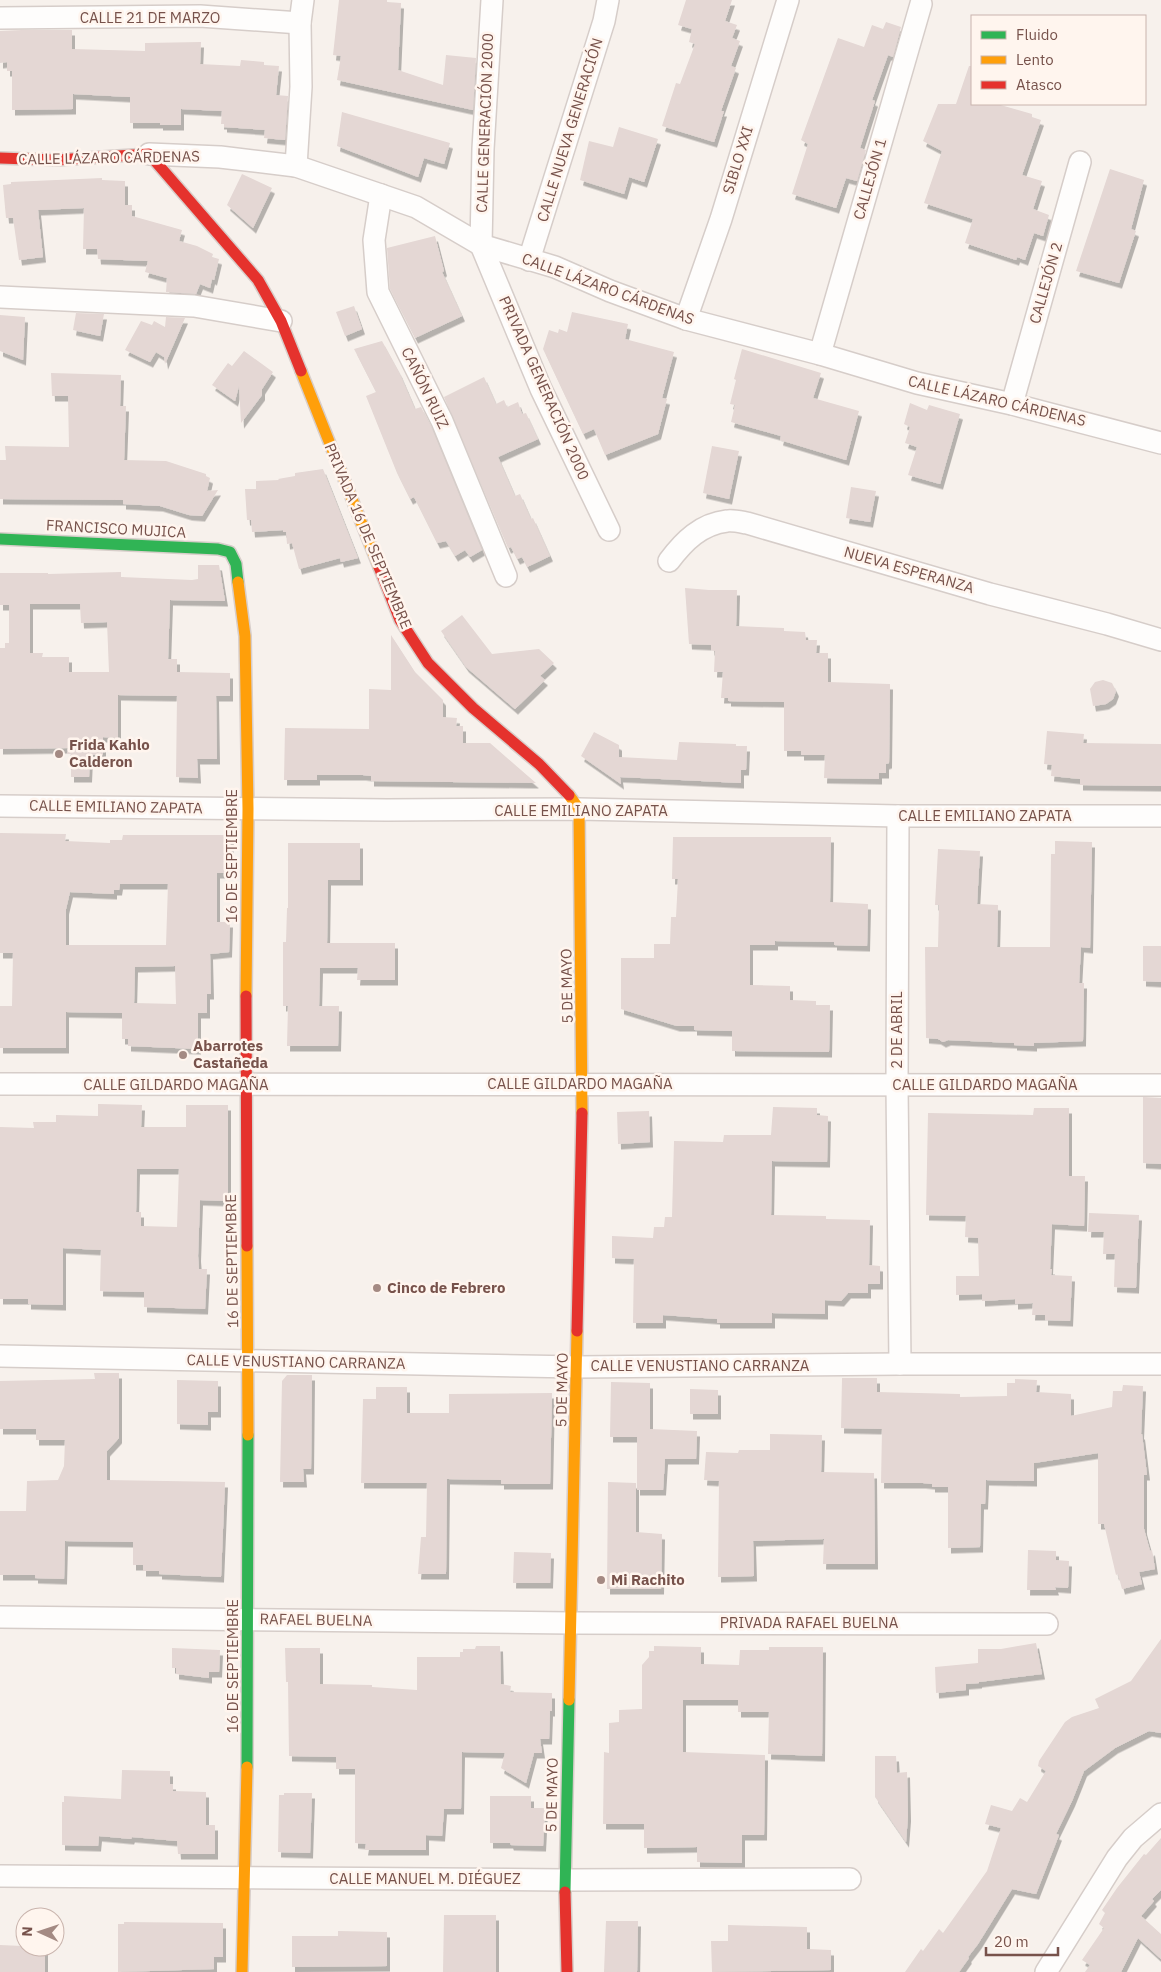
<svg xmlns="http://www.w3.org/2000/svg" width="1161" height="1972" font-family="'IBM Plex Sans',sans-serif">
<defs>
<filter id="shadow"><feDropShadow dx="3" dy="5.5" stdDeviation="0" flood-color="#0004"/></filter>
</defs>
<rect width="100%" height="100%" fill="#f7f1ec"/>
<g fill="#e4d7d4" fill-rule="evenodd" filter="url(#shadow)">
<path d="M339,0H387V2L401,3L398,70L443,85L446,55L476,58L473,110L337,80L341,56L333,55Z"/>
<path d="M686,0H732L725,21L737,25L732,38L740,41L731,66L736,68L721,111H724L714,142L662,126L676,83L680,84L695,44L689,42L692,29L678,25Z"/>
<path d="M886,22L901,27L893,57L888,55L872,100L875,101L860,148L866,150L857,181L846,178L836,208L792,194L808,144L801,140L838,38L864,47L872,25L883,29Z"/>
<path d="M22,30H72V49L145,51V43L201,42L200,64L240,66L241,60L264,62V65L279,66L276,95L288,96L285,140L264,138L265,130L224,127V124H221L222,111L181,109V125H160V123H130V97L73,94V109L12,110V71H7V62L0,63V31Z"/>
<path d="M969,66H972V104H997L1032,114V117L1041,120L1022,175L1042,181L1033,209L1049,215L1043,236L1034,233L1025,260L1017,257L1016,260L965,243L973,219L924,203L942,151L923,141L938,104H956Z"/>
<path d="M342,112L450,143L444,164L424,158L418,177L337,146Z"/>
<path d="M619,127L658,139L644,182L629,177L624,194L580,180L589,141L613,147Z"/>
<path d="M1110,169L1144,180L1131,229L1136,231L1119,283L1076,271Z"/>
<path d="M242,174L272,188L253,228L227,205Z"/>
<path d="M102,178V180L125,181V205H132V216L182,230L179,241L197,246L213,254L212,257L219,259L214,280L212,279L210,288L200,284L196,294L166,292L167,278L145,272L148,261L98,259L97,249H83L84,208L38,210L43,257L19,260L13,218H6L3,185L11,184V182Z"/>
<path d="M435,236L444,271L442,272L462,316L415,338L390,289L387,248Z"/>
<path d="M354,306L362,329L345,336L336,312Z"/>
<path d="M572,312L628,324L625,339L674,352L662,398L667,399L658,434L605,455L594,429L583,434L543,349L549,330L558,333L559,329L567,332Z"/>
<path d="M76,313L104,314L100,336L73,330Z"/>
<path d="M0,315L25,317L23,360L0,351Z"/>
<path d="M166,317L185,318L165,364L164,357L156,352L150,362L125,350L141,321L152,325L154,321L165,327Z"/>
<path d="M382,341L399,372L415,409L421,407L431,426L482,550L470,557L465,550L455,556L446,541L437,543L414,497L410,499L397,473L366,396L376,392L354,349Z"/>
<path d="M742,349L821,373L813,398L859,411L846,460L780,440L781,436L731,422L735,405L730,404L736,380L734,379Z"/>
<path d="M244,351L273,372L262,389V395L241,423L239,386L235,401L212,385L228,363L232,366Z"/>
<path d="M51,373L121,375L120,406H126L124,460L166,461L206,474V476L210,478L207,491L218,490L202,516L189,515L160,506L123,504V500L0,499V460H6L5,446L69,447L68,396H52Z"/>
<path d="M484,377L496,404L504,400L507,407L518,402L522,414L526,413L538,439L498,457L515,496L520,494L531,519L533,518L550,556L527,567L522,557L517,559L511,547L508,548L444,397Z"/>
<path d="M910,403L927,410L929,405L960,414L940,484L908,475L917,447L905,443L910,427L904,424Z"/>
<path d="M712,446L739,451L729,499L703,493Z"/>
<path d="M323,469L358,558L341,562L340,558L299,569L292,543L287,544L286,532H283V530L252,532L251,520H247L245,489H256V481L279,480L278,479L295,476V473Z"/>
<path d="M851,487L876,491L870,522L846,518Z"/>
<path d="M198,565H219L225,601L170,600L168,659H177V672L230,673V696H216L217,759H197L198,778L176,777L177,696L118,695V738L103,737V755H90L89,777H71V754H67L68,748L0,749V648H5V643H9V605H0V573H48V574L121,572V577L192,580L198,579ZM30,604H80L81,623L107,622L109,672H69V657H42L43,653H30Z"/>
<path d="M685,588L709,590H737L736,626L784,628V631L805,632L806,640H817L816,653H828V682L890,684L889,763L886,764V773H879V779L824,778L825,755H801V751H784V702L728,701V698H721L723,672H714L715,651L711,650V645L689,644Z"/>
<path d="M462,615L492,654L539,649L554,663L540,676L545,680L515,709L466,667L441,631Z"/>
<path d="M391,635L415,672L443,700V717L457,718L456,726H463V743H490L536,783L371,781V776L363,775H317V780H284L285,728L369,729V689L391,690Z"/>
<path d="M1103,680L1112,683L1116,691L1113,699L1106,704L1093,706L1090,689L1095,682Z"/>
<path d="M1047,731L1084,734L1083,743L1161,744V786L1080,785V779L1051,776L1052,765L1044,764Z"/>
<path d="M594,732L619,745V757L677,760L679,742L736,744V746H747L746,770H741V783L620,777L621,784L581,756Z"/>
<path d="M0,833L66,834L65,841L110,843V840H122L123,835H231L230,873H217V922H230L229,952L210,954L211,994H207V1013H198V1049L128,1046V1039H122V1013L66,1012V1048H0V1006H12L13,953H0ZM120,884H168L166,945H66V909L70,892L114,894V890H119ZM175,966L176,1004L134,1003L135,967Z"/>
<path d="M673,837H831L830,902L868,904L867,946L834,945V942L775,941V945H750V985L790,986V1000L816,1001V1005H830L829,1052L732,1051V1031L694,1030V1026H677L621,1009V958H654V944H670L671,917H676L678,879H672Z"/>
<path d="M1055,841L1092,842L1090,948L1081,947L1079,983H1084L1083,1041L1034,1043V1046L1014,1045V1043L948,1040L943,1042L938,1039L926,1038L925,947H938L939,905H935L938,849L980,851L977,904L998,905L997,947H1050L1051,854H1055Z"/>
<path d="M288,843H360V880H328L327,943H395V980H357L358,968H320L319,1006H339L338,1046H287L288,1006H283V942H286L287,908H288Z"/>
<path d="M1143,946H1161V982L1143,981Z"/>
<path d="M1143,1097L1161,1098V1164L1143,1163Z"/>
<path d="M98,1104L142,1105L141,1127H186V1105H228V1201L200,1200L198,1256L199,1269H207L205,1309L144,1307V1292L100,1291L101,1250L63,1248V1305L28,1304V1299H0V1127L34,1128L33,1122H56V1115L98,1116ZM137,1169H179L177,1227L141,1226V1212H136Z"/>
<path d="M773,1107L817,1108V1115L828,1116L827,1162L772,1161L771,1215L826,1216V1219L870,1220L869,1265L880,1266V1284H868V1293H848L841,1301L825,1300V1314L772,1313V1323H717V1319L663,1315V1323H633L634,1259L612,1258V1236L653,1238L654,1227H664L665,1217H672L674,1141L723,1142L724,1135H771Z"/>
<path d="M1034,1108H1069V1176H1085L1084,1226L1052,1224L1050,1269H1052L1051,1275L1072,1276L1070,1321L1045,1320V1315H1032L1033,1303L1015,1304V1299L982,1301V1294L956,1295V1276H979L978,1238L965,1237L966,1216L926,1215L928,1113L1033,1115Z"/>
<path d="M649,1111L650,1142L618,1144L617,1112Z"/>
<path d="M1089,1213L1139,1215L1136,1288L1114,1287L1115,1254H1103L1104,1232H1088Z"/>
<path d="M94,1373H119V1438L107,1451V1480L225,1482L221,1577L159,1574V1571H143V1565H133V1542L65,1541L64,1579L35,1578V1575H0V1511H26L27,1481L58,1480L64,1466L65,1440H36V1429H0V1381L95,1379Z"/>
<path d="M287,1375H312L311,1469H303L304,1482H280L282,1381Z"/>
<path d="M842,1378H877V1392L960,1394V1397L1007,1396V1383H1015V1379L1037,1380L1036,1392L1071,1394V1416L1112,1407L1113,1391H1122L1123,1385L1143,1386L1141,1434H1142L1147,1475H1144V1529L1150,1551L1152,1550L1155,1569L1139,1572L1142,1584L1122,1589L1118,1574L1116,1575L1104,1524H1098V1453L1034,1463V1481L986,1480L985,1504H981L980,1547L948,1548V1487H932V1484L923,1483H881L882,1429L841,1428Z"/>
<path d="M177,1380L218,1381V1412H208V1425L177,1424Z"/>
<path d="M611,1382L650,1383V1429L697,1431L696,1459H665L663,1490H637V1437H610Z"/>
<path d="M376,1387H407V1413H449V1394L552,1393L550,1484H501V1480L447,1479L446,1574H418L421,1537H426L427,1483H361L363,1399H376Z"/>
<path d="M690,1389L718,1390V1414H690Z"/>
<path d="M770,1434L822,1435L821,1472L874,1473L875,1564H823L824,1539L753,1541L754,1576L718,1577L719,1481L704,1480L706,1452L738,1453L739,1450H770Z"/>
<path d="M608,1482L636,1483V1532L662,1534L661,1589H607Z"/>
<path d="M1028,1550L1056,1551V1560L1069,1561L1068,1588L1055,1587L1056,1590H1027Z"/>
<path d="M514,1552L551,1553L550,1583H513Z"/>
<path d="M1161,1639V1733L1149,1731L1115,1748L1084,1771L1072,1801L1056,1834L1059,1835L1036,1894L1012,1889L978,1944L968,1957L969,1958L959,1972H905L921,1949L923,1951L939,1929L943,1933L987,1871L1001,1828L985,1824L991,1805L1012,1811L1020,1798L1027,1802L1046,1771L1038,1766L1039,1761L1065,1722L1072,1717L1099,1708L1095,1699L1131,1681Z"/>
<path d="M1036,1643L1042,1674L979,1682V1683L966,1684V1690L936,1693L935,1667L978,1663V1649H1001Z"/>
<path d="M476,1646H500L501,1684L511,1686L510,1692L552,1693V1711H550L549,1739H540L542,1753H534L526,1783L501,1768L505,1753L462,1752L461,1809H444L442,1836L426,1835V1850H365L366,1844L355,1843V1769H336V1757L289,1756L288,1682H286L285,1648H320V1684L372,1685V1687L417,1690V1657H460V1652H463V1649H475Z"/>
<path d="M654,1646L701,1647V1664L739,1665L740,1650H769V1647H823L822,1756L768,1754L769,1712H738V1700H683V1752L765,1755L764,1835H742V1863L697,1862V1847L644,1848V1824H603L604,1752L609,1753V1723L619,1722V1710L642,1709V1665L649,1657V1651H654Z"/>
<path d="M172,1648L220,1650L219,1672H209V1678L176,1674V1668H172Z"/>
<path d="M875,1756H896L897,1773L907,1772L908,1816L906,1842L875,1797Z"/>
<path d="M122,1770L170,1771V1784H173V1791L206,1792V1825H215V1854H178L177,1841L132,1837L131,1839L99,1836L98,1846L62,1845V1802H64V1796L121,1799Z"/>
<path d="M284,1793H312L310,1853L278,1852L279,1795H284Z"/>
<path d="M490,1796H531V1808H545L543,1846L511,1845L510,1843H490Z"/>
<path d="M1161,1838V1890L1152,1899L1154,1901L1141,1916L1161,1934V1959L1138,1938L1121,1972H1085L1090,1965L1082,1960L1104,1928L1099,1924L1105,1913L1102,1910L1117,1888L1144,1854L1146,1855Z"/>
<path d="M444,1915H496V1972H443Z"/>
<path d="M606,1921H638L637,1972H604Z"/>
<path d="M124,1922L223,1923V1957H214V1969L118,1972V1924H124Z"/>
<path d="M728,1925L807,1927V1949L831,1950V1970L712,1972L711,1941H728Z"/>
<path d="M338,1931L387,1932V1966L292,1967V1936H338Z"/>
<path d="M0,1945L45,1947V1972H0Z"/>
</g>
<g fill="none" stroke-linecap="round" stroke-linejoin="round">
<defs>
<g id="street">
<path d="M492,0L483,149L481,245L541,389L609,530"/>
<path d="M0,18L200,16L300,23"/>
<path d="M149,154L220,157L296,166L416,207L481,245L555,267L610,291L686,319L820,354L917,383L1012,404L1161,443"/>
<path d="M296,166L301,87L300,23L303,0"/>
<path d="M381,195L374,240L378,292L442,421L506,576"/>
<path d="M529,260L604,21L608,0"/>
<path d="M0,297L194,306L281,321"/>
<path d="M686,319L721,219L788,0"/>
<path d="M820,354L921,4"/>
<path d="M1012,404L1080,162"/>
<path d="M669,561C684,541 701,524 727,521C733,520 741,522 747,523L990,594L1107,624L1161,640"/>
<path d="M0,806L387,810L579,809L898,816H1161"/>
<path d="M898,816L897,1086L900,1364"/>
<path d="M0,1084L1161,1085"/>
<path d="M0,1356L577,1367L900,1364H1161"/>
<path d="M0,1617L571,1623L1047,1624"/>
<path d="M0,1876L565,1880L850,1879"/>
<path d="M1046,1972L1117,1858L1133,1838L1161,1814"/>
</g>
<g id="fast">
<path d="M0,539L218,549L230,552L236,564L238,582"/>
<path d="M247,1767L248,1435"/>
<path d="M565,1892L569,1700"/>
</g>
<g id="slow">
<path d="M301,371L379,567"/>
<path d="M238,582L245,636L248,809L246,996"/>
<path d="M569,795L579,809L582,1113"/>
<path d="M247,1246L248,1435"/>
<path d="M569,1700L577,1331"/>
<path d="M242,1972L247,1767"/>
</g>
<g id="jam">
<path d="M0,158L56,160L149,154L258,280L281,321L301,371"/>
<path d="M379,567L400,620L428,663L473,708L539,764L569,795"/>
<path d="M246,996L247,1246"/>
<path d="M577,1331L582,1113"/>
<path d="M565,1892L567,1972"/>
</g>
</defs>
<use href="#street" stroke="#d6cdc9" stroke-width="24"/>
<use href="#fast" stroke="#d8ceca" stroke-width="14"/>
<use href="#slow" stroke="#d8ceca" stroke-width="14"/>
<use href="#jam" stroke="#d8ceca" stroke-width="14"/>
<use href="#street" stroke="#fefdfc" stroke-width="21"/>
<use href="#fast" stroke="#30b455" stroke-width="11"/>
<use href="#slow" stroke="#ff9f0a" stroke-width="11"/>
<use href="#jam" stroke="#e5322d" stroke-width="11"/>
</g>
<g fill="#a48a83" stroke="#fff5ee" stroke-width="2">
<circle cx="59" cy="754" r="5"/>
<circle cx="183" cy="1055" r="5"/>
<circle cx="377" cy="1288" r="5"/>
<circle cx="601" cy="1580" r="5"/>
</g>
<g text-anchor="middle" stroke-width="5" stroke-linejoin="round" paint-order="stroke">
<g font-size="15" fill="#77524b" stroke="#fff5ee">
<text x="150" y="23">CALLE 21 DE MARZO</text>
<text transform="translate(485 123) rotate(-88)" y="5">CALLE GENERACIÓN 2000</text>
<text transform="translate(570 130) rotate(-73)" y="5">CALLE NUEVA GENERACIÓN</text>
<text transform="translate(109 158) rotate(-1)" y="5">CALLE LÁZARO CÁRDENAS</text>
<text transform="translate(738 160) rotate(-73)" y="5">SIBLO XXI</text>
<text transform="translate(870 179) rotate(-74)" y="5">CALLEJÓN 1</text>
<text transform="translate(1046 283) rotate(-74)" y="5">CALLEJÓN 2</text>
<text transform="translate(608 289) rotate(20)" y="5">CALLE LÁZARO CÁRDENAS</text>
<text transform="translate(425 388) rotate(64)" y="5">CAÑÓN RUIZ</text>
<text transform="translate(544 388) rotate(66)" y="5">PRIVADA GENERACIÓN 2000</text>
<text transform="translate(997 401) rotate(13)" y="5">CALLE LÁZARO CÁRDENAS</text>
<text transform="translate(116 529) rotate(3)" y="5">FRANCISCO MUJICA</text>
<text transform="translate(368 536) rotate(67)" y="5">PRIVADA 16 DE SEPTIEMBRE</text>
<text transform="translate(909 570) rotate(16)" y="5">NUEVA ESPERANZA</text>
<text transform="translate(116 807) rotate(1)" y="5">CALLE EMILIANO ZAPATA</text>
<text x="581" y="816">CALLE EMILIANO ZAPATA</text>
<text x="985" y="821">CALLE EMILIANO ZAPATA</text>
<text transform="translate(232 856) rotate(-90)" y="5">16 DE SEPTIEMBRE</text>
<text transform="translate(567 986) rotate(-91)" y="5">5 DE MAYO</text>
<text transform="translate(897 1030) rotate(-90)" y="5">2 DE ABRIL</text>
<text x="580" y="1089">CALLE GILDARDO MAGAÑA</text>
<text x="176" y="1090">CALLE GILDARDO MAGAÑA</text>
<text x="985" y="1090">CALLE GILDARDO MAGAÑA</text>
<text transform="translate(232 1261) rotate(-91)" y="5">16 DE SEPTIEMBRE</text>
<text transform="translate(296 1362) rotate(1)" y="5">CALLE VENUSTIANO CARRANZA</text>
<text x="700" y="1371">CALLE VENUSTIANO CARRANZA</text>
<text transform="translate(562 1390) rotate(-89)" y="5">5 DE MAYO</text>
<text transform="translate(316 1620) rotate(1)" y="5">RAFAEL BUELNA</text>
<text x="809" y="1628">PRIVADA RAFAEL BUELNA</text>
<text transform="translate(233 1666) rotate(-90)" y="5">16 DE SEPTIEMBRE</text>
<text transform="translate(552 1795) rotate(-89)" y="5">5 DE MAYO</text>
<text x="425" y="1884">CALLE MANUEL M. DIÉGUEZ</text>
</g>
<g font-size="15" font-weight="bold" fill="#77524b" stroke="#fff5ee" text-anchor="start">
<text x="69" y="750">Frida Kahlo<tspan x="69" dy="17">Calderon</tspan></text>
<text x="193" y="1051">Abarrotes<tspan x="193" dy="17">Castañeda</tspan></text>
<text x="387" y="1293">Cinco de Febrero</text>
<text x="611" y="1585">Mi Rachito</text>
</g>
</g>
<rect x="971" y="15" width="175" height="90" fill="#fff5ee" stroke="#c9b4ad"/>
<rect x="981" y="31" width="25" height="8" fill="#30b455" stroke="#c9b4ad"/>
<text x="1016" y="40" font-size="15" fill="#77524b">Fluido</text>
<rect x="981" y="56" width="25" height="8" fill="#ff9f0a" stroke="#c9b4ad"/>
<text x="1016" y="65" font-size="15" fill="#77524b">Lento</text>
<rect x="981" y="81" width="25" height="8" fill="#e5322d" stroke="#c9b4ad"/>
<text x="1016" y="90" font-size="15" fill="#77524b">Atasco</text>
<g transform="translate(40 1932) rotate(273)"><circle r="24" fill="#fff5ee" stroke="#c9b4ad"/>
<path d="M0-4L9 19L0 12L-9 19Z" fill="#a48a83"/>
<text y="-8" font-size="14" font-weight="bold" text-anchor="middle" fill="#77524b">N</text>
</g>
<path d="M986 1947v8h72v-8" fill="none" stroke="#77524b" stroke-width="2.5"/>
<text x="994" y="1947" font-size="15" fill="#77524b" stroke="#fff5ee" stroke-width="4" paint-order="stroke">20 m</text>
</svg>
